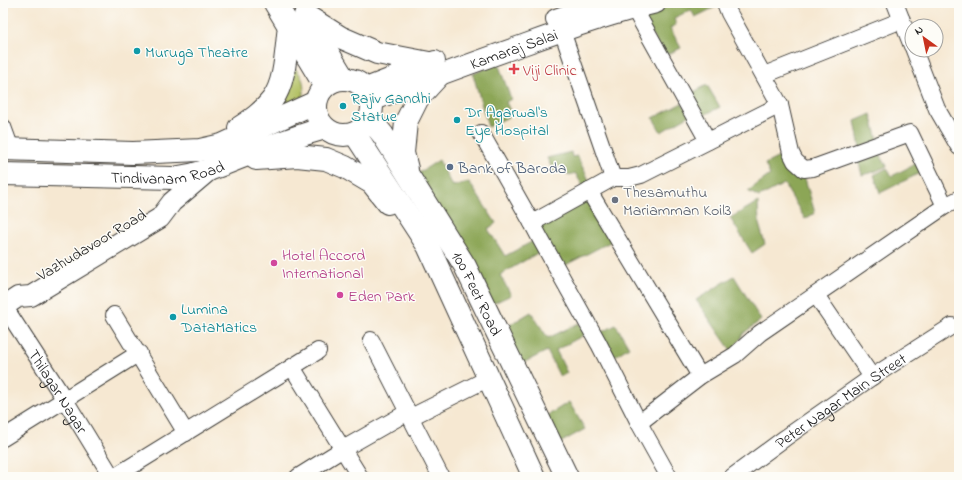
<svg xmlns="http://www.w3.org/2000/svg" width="962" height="480" font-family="'Indie Flower',sans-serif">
<rect width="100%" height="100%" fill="#fdfcf7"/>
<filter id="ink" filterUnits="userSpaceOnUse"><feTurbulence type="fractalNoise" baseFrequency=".025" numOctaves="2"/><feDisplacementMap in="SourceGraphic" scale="8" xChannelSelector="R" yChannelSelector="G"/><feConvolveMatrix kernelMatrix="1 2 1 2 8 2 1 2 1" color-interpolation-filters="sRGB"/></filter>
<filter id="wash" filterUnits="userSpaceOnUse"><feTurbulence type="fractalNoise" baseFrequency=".012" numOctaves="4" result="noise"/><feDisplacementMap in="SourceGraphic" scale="16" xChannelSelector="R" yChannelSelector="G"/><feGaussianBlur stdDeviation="0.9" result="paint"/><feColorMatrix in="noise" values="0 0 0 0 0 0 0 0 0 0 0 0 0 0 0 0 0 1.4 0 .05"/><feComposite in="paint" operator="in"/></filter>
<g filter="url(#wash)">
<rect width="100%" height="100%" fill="#f6e8d2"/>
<path fill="#b1bf61" stroke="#666e3e" d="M295,68C303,77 305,84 303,96L279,110Z"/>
<g fill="#8ca657" stroke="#54613a">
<path d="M679,3H722V4L695,17L691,10L674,18L676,25L670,28L681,48L664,56L639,13Z"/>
<path d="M498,63L511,99L506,102L512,115L488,127L473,74Z"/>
<path d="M707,85L720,107L700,117L688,95Z"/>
<path d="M682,103L690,115L661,132L653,118Z"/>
<path d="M871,114L878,140L860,148L855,121Z"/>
<path d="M877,150L887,166L874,172L862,175L857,156Z"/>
<path d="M571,152L572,157L577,156L591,184L584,188L575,173L569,176L563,167L554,172L547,158Z"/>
<path d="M785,154L804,175L815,213L805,219L784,184L759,197L748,191L770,175L765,164Z"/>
<path d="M439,160L452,186L469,182L496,223L488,229L505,256L537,239L541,251L500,275L511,295L490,305L414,176Z"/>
<path d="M917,163L922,172L880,193L874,175L887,168L892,176Z"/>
<path d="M588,198L614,240L560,268L538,226Z"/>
<path d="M758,202L759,224L765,244L752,253L730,218Z"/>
<path d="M734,276L761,320L744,333L732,352L696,300Z"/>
<path d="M531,312L548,338L579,323L586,334L556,350L567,373L560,377L547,351L519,365L501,330Z"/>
<path d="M616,325L629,347L612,358L599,333Z"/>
<path d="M569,402L585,429L558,444L545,417Z"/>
</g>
</g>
<g filter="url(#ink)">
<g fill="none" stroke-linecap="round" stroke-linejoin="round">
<defs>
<g id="minor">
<path d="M631,3L708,141"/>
<path d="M725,3L729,13L780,105L791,153L795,161L804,169L813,168L910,133L945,206"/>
<path d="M895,3L912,46"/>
<path d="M562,31L613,178"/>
<path d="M914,50L937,109L959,147"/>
<path d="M764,75L902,20"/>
<path d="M3,127L11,149"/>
<path d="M481,133L532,223L541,240L599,344L639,423L669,477"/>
<path d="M589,191L700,376"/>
<path d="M532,223L613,178H629L641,175L780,105"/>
<path d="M816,295L872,377"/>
<path id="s1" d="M4,306L65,400L112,477"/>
<path d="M114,315L186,433"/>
<path d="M371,340L441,477"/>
<path d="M292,367L360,477"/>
<path d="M411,417L489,378"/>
<path d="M639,423L700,376L735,355L760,333L945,206L959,199"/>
<path d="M3,438L139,353"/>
<path d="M114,477L318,351"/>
<path d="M298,477L343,449L408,412"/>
<path id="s2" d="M732,477L785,438L872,377L952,326"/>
</g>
<g id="major">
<path d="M556,19L602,3"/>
<path d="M366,88L435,61"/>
<path id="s3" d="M372,101C422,81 472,63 523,45C567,29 611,14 656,3"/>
<path d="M3,307L18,297L31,296L160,218L172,202L212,168"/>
</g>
<g id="highway">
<path d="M275,3L325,86"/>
<path d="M305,15L340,37L377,53L429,63"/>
<path d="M307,18L344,79"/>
<circle cx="344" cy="107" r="28"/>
<path id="s4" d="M370,119L383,135L465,266L567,477"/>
<path d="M239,128C251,120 263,112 272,100C286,82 286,48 289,26"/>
<path d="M355,134L428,246L534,477"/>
<path d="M3,149L133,153L200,150L222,145L316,102"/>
<path d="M256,159L297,156L326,159L345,167L372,183L388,203"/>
<path d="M407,169L403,153L406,122L418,98L440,74"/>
<path id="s5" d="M3,174L174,178C204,174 224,164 252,153C276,144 300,135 325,128"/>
</g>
</defs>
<use href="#minor" stroke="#3d3b37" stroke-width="18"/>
<use href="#major" stroke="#3d3b37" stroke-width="22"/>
<use href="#highway" stroke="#3d3b37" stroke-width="24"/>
<use href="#minor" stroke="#fff" stroke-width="16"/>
<use href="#major" stroke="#fff" stroke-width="20"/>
<use href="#highway" stroke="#fff" stroke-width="22"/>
</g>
</g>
<g fill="#0f9aa8" stroke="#fdfcf7" stroke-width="1.5">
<circle cx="137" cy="51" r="4"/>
<circle cx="343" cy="106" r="4"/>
<circle cx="457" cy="120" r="4"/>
<circle cx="173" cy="317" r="4"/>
</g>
<path fill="#e0444e" stroke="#fdfcf7" stroke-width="1.5" d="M512 63h4v4h4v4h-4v4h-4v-4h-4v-4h4z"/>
<circle fill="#5c6f8a" stroke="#fdfcf7" stroke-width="1.5" cx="450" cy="167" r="4"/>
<circle fill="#6b7280" stroke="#fdfcf7" stroke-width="1.5" cx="615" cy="200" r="4"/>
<g fill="#d1479c" stroke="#fdfcf7" stroke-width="1.5">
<circle cx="274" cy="263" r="4"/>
<circle cx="340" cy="295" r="4"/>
</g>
<g text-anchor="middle" stroke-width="3" stroke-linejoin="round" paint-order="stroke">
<g font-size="16" fill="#1c1c1c" stroke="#fdfcf7">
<text dy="6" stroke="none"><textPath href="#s3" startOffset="151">Kamaraj Salai</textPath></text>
<text dy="6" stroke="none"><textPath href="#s5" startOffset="165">Tindivanam Road</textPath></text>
<text transform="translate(91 244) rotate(-31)" y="6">Vazhudavoor Road</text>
<text dy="6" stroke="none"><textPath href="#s4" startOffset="205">100 Feet Road</textPath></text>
<text dy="6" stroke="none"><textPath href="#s1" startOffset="101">Thilagar Nagar</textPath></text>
<text dy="6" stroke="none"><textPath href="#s2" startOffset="133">Peter Nagar Main Street</textPath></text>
</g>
<g font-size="16" fill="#0d838f" stroke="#fdfcf7" text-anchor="start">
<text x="145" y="57">Muruga Theatre</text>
<text x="351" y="103">Rajiv Gandhi<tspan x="351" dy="18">Statue</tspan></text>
<text x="465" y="117">Dr Agarwal's<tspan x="465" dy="18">Eye Hospital</tspan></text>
<text x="181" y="314">Lumina<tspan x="181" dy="18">DataMatics</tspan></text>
</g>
<g font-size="16" fill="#be3a42" stroke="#fdfcf7" text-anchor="start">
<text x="523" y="75">Viji Clinic</text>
</g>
<g font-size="16" fill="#4e5e75" stroke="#fdfcf7" text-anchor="start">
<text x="458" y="173">Bank of Baroda</text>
</g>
<g font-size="16" fill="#5b616d" stroke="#fdfcf7" text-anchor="start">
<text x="623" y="197">Thesamuthu<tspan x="623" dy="18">Mariamman Koil3</tspan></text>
</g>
<g font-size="16" fill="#b23c85" stroke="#fdfcf7" text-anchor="start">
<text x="282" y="260">Hotel Accord<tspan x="282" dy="18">International</tspan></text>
<text x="348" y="301">Eden Park</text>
</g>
</g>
<rect width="962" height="480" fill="none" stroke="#fdfcf7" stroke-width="16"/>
<g transform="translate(924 38) rotate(327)"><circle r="19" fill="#fdfcf7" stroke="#a3a29f"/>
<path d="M0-3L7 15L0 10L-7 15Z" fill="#c8321e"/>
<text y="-6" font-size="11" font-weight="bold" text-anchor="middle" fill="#1c1c1c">N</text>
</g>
</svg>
